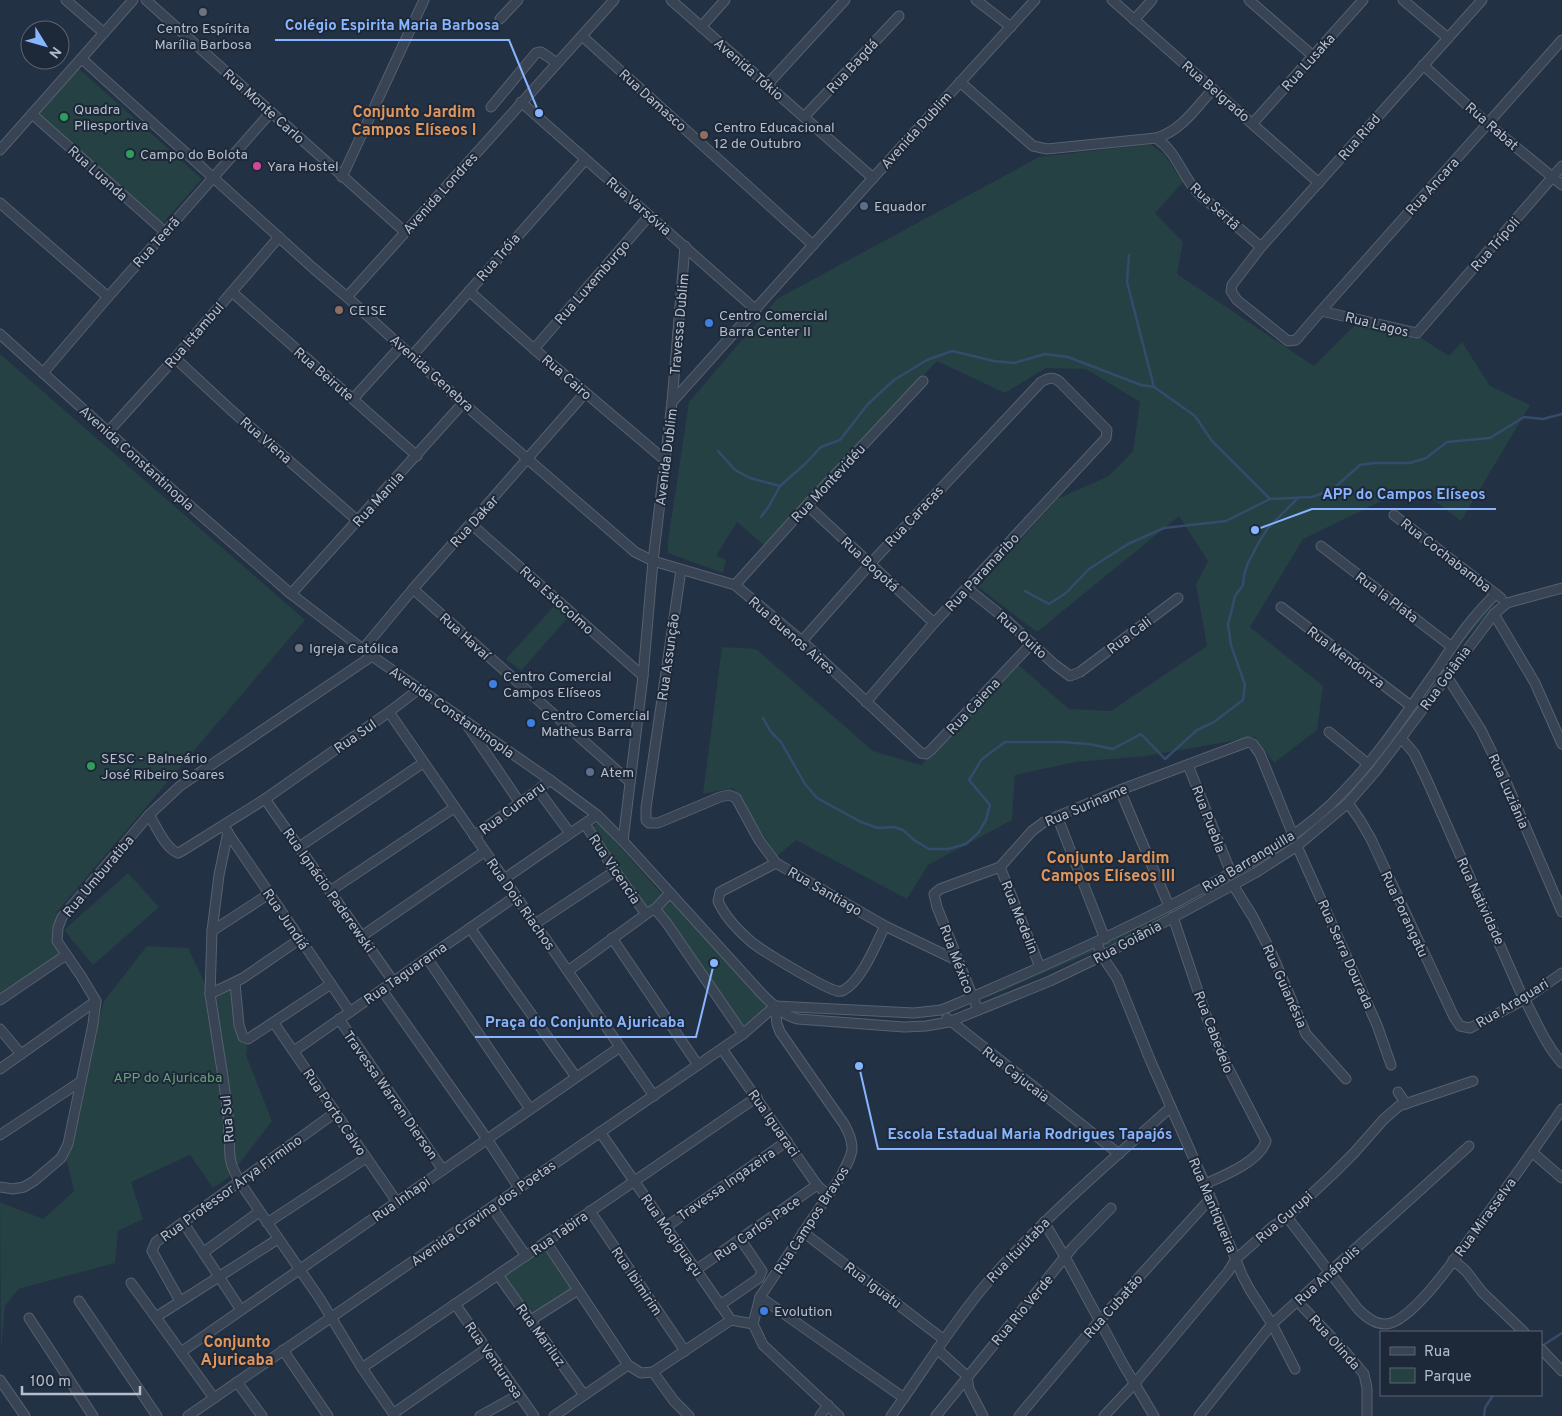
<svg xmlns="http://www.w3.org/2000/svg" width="1562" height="1416" font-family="Overpass,sans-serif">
<rect width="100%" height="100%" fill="#233144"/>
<g fill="#254144">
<path d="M79,69L202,179L162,224L39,114Z"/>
<path d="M1150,144L1164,154L1183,182L1155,213L1183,242L1177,274L1314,366L1355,325L1421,338L1449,356L1462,342L1490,386L1530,405L1461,521L1431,498L1384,500L1303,539L1250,627L1323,686L1317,730L1274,763L1255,737L1146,756L1075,762L1015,775L1012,820L928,865L907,899L796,840L777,856L733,788L703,794L722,647L756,649L873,751L921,765L1016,663L1069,709L1111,711L1207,646L1196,585L1208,561L1179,516L1037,632L978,587L1057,499L1109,476L1133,451L1140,402L1086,369L1046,368L1005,393L937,361L764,545L737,522L716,556L726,560L723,573L668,553V541L689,402L777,299L1039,157Z"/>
<path d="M0,354L305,620L57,912L53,930V942L62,957L0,1000Z"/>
<path d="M1497,603L1451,655L1402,730L1347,794L1302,831L1240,868L1177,910L1114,943L988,997L985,993L1176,906L1299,828L1344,792L1454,644L1490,606Z"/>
<path d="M556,604L569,616L521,671L506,659Z"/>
<path d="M598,822L666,899L669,897L773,1012L747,1030L658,907L650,914L592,827Z"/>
<path d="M128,873L159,907L93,965L64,930Z"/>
<path d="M147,946L188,948L210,994L235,983L239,1025L248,1039L246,1055L272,1121L229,1177L213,1188L190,1155L131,1182L143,1219L118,1231L115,1263L18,1289L5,1306L1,1351L0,1202L43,1219L74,1191L65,1153L104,1001Z"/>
<path d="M546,1242L578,1290L531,1320L498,1275Z"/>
</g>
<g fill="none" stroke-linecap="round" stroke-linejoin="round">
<g stroke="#354b6c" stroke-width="2.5">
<path d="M1129,255L1127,282L1154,387"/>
<path d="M718,451L735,470L750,478L780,486"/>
<path d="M761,517L769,506L780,486L805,464L821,447L840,440L868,404L894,380L927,360L952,351L994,361L1014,363L1045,354L1068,357L1141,385L1154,387L1195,416L1212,441L1270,499"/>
<path d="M1025,591L1049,604L1066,593L1089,569L1128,544L1164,528L1226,521L1270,499L1312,497L1332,490L1360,465L1374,463H1410L1426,458L1447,442L1490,438L1524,417L1543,419L1562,414"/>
<path d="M763,718L771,732L781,742L805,784L817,798L861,822L878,828L894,827L903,830L914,840L929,849H948L966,844L978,833L986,820L990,805L969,780L982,759L1005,742H1061L1089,744L1113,749L1141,734L1165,759L1197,730L1214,722L1243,700L1245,685L1231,645L1228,624L1231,613L1235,596L1243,585L1244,575L1248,563L1259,542L1268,528L1298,498"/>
<path d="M1542,1346L1562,1333"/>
<path d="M1484,1416L1485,1408L1493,1395"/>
</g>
<defs>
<g id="minor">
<path d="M66,0L104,33"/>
<path d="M146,0L405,232"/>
<path d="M671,0L873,178"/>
<path d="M976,0L1011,27"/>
<path d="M1112,0L1319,183"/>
<path d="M1249,0L1313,56"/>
<path d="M1403,0L1448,38"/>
<path d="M1482,0L1261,247L1232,285L1231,291L1237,300L1288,341L1296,340L1321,311L1562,40"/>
<path d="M500,19L518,0"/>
<path d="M1134,20L1152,0"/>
<path d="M701,27L725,0"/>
<path d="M582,36L813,245"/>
<path d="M82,59L313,268L347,297L463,403L635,552L653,561L735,585L802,641L921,753L926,754L931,750L1032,643"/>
<path d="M1423,65L1488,124L1562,185"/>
<path d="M960,82L1033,146L1047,149L1156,138C1181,131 1196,108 1213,89"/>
<path d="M767,85L845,0"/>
<path d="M521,102L756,310"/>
<path d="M491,107L536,53L541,52L557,63"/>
<path d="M32,114L165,232"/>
<path d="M804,117L899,16"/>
<path d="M1253,123L1363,0"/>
<path d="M1156,138C1178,153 1181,175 1198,193L1261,247"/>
<path d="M0,150L133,0"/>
<path d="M342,177L424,0"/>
<path d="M0,203L108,297"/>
<path d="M469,291L534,349L666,461"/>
<path d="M232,292L417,456"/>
<path d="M347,297L614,0"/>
<path d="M1321,311L1417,333L1562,166"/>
<path d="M0,334L197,512L291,594L372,656L550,780L597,815L623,841L762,994C772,1004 784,1016 798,1019L904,1027L926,1026L949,1022L1050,981L1102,956L1255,873L1297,846L1348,803L1375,772L1401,738L1494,614L1507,603L1562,588"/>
<path d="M534,349L649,216"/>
<path d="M412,356L585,160"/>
<path d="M175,358L231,410L358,521"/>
<path d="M43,373L108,297L271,112"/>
<path d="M353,399L401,346"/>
<path d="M672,402L685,246"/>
<path d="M108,432L175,358L279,237"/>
<path d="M807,505L934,623"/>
<path d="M1394,515L1501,598"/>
<path d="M471,524L643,676"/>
<path d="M1321,546L1452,647"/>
<path d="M681,570L646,808V820L649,823H658L720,797L729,795L736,798L759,840L776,863L885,926L958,961"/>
<path d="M735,585L807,505L923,381"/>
<path d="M967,588L1003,617L1054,664L1070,676L1080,672L1178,598"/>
<path d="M413,589L630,782"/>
<path d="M291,594L463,403"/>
<path d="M1281,607L1411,706"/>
<path d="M1494,614L1535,683L1562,744"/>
<path d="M802,641L870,564L1041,382C1048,378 1053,376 1060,382L1107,430L1106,438L934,623L866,702"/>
<path d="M363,649L413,589L585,393"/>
<path d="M1446,675L1481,730L1504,777L1562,912"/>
<path d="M389,712L654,1096"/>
<path d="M467,725L520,803"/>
<path d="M1329,732L1368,764"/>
<path d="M1401,738L1414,753L1426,778L1520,991C1534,1015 1543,1042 1562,1063"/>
<path d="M1188,765L1231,873"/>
<path d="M538,790L570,833"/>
<path d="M1120,790L1169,906"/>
<path d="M265,799L393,981"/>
<path d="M1348,803L1360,820L1371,839L1454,1017L1460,1026L1470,1028L1474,1026L1525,999L1562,973"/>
<path d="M149,815C157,827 165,848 178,853L182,851L265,799L389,712L419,689"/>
<path d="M1057,816L1105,939"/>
<path d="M585,824L615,871L646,914"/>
<path d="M226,830L350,1012"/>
<path d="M228,832L219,875L212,931L210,994L223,1077L228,1115L230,1157L232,1166L239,1181L320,1299L362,1368L395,1416"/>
<path d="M474,836L538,790L550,780"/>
<path d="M623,841L643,676L653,561L672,402L873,178L1035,0"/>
<path d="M1297,846L1377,1025L1391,1065"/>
<path d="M299,847L423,763"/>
<path d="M776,863L720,892L718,901C724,915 737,929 748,939C758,949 824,988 837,991C840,992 842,991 844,990C862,980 876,944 885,926"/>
<path d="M1000,867L1040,967"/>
<path d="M504,879L597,815"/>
<path d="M1233,885L1253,917L1272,954L1306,1034L1346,1079"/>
<path d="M330,891L454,808"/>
<path d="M655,909L670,893"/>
<path d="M1173,917L1208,1021L1222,1056L1266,1141C1259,1162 1223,1176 1205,1184"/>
<path d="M535,924L615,871"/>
<path d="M470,928L576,1077"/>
<path d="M212,931L269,894"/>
<path d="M362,936L484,852"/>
<path d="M612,938L698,1065"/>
<path d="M1097,943L1102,956L1117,978L1151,1062L1205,1184L1242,1275L1250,1290L1272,1324L1295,1369"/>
<path d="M427,958L530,1109"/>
<path d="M568,971L649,912L655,909L666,922L743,1034"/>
<path d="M235,983L239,1025L243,1037L248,1039L331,984"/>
<path d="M382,990L487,1139L519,1188"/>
<path d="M210,994L243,978L300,939"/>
<path d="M0,1000L66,955"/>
<path d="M775,1006L914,1013L941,1010C967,1000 992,988 1018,977C1077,951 1135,925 1192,894C1246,865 1302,837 1344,791C1380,754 1408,710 1438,668C1455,642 1473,615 1496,594"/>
<path d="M775,1006L777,1024L780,1032L844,1124C858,1149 852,1155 839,1179L760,1297L753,1324L763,1345L839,1416"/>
<path d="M978,1010L937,907L934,894L940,889L1000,867L1032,831L1044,822L1120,790L1248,742L1253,744L1260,754L1293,835"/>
<path d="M947,1018L1119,1154"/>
<path d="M339,1019L443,1170"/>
<path d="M274,1023L397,1202"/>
<path d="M0,1029L21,1054"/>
<path d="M722,1049L817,1185L828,1195"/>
<path d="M294,1051L516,896"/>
<path d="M0,1069L96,1001"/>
<path d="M1398,1092L1406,1104"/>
<path d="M600,1132L731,1320L753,1324"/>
<path d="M0,1135L80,1082"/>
<path d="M1532,1152L1562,1178"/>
<path d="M0,1187L13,1189L24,1187L34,1181L61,1158L68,1144L93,1024L96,1001L81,976L57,941L58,928L62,917L149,815L180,786L372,656"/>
<path d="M492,1207L526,1256"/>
<path d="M590,1211L685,1351"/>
<path d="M1287,1217L1358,1309C1367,1318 1378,1327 1391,1323C1421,1313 1471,1236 1491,1209C1515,1176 1539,1143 1562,1109"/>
<path d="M183,1222L241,1310"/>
<path d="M1044,1222L1065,1257L1123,1364L1154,1416"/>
<path d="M267,1223L366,1158"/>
<path d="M666,1227L787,1141"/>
<path d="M803,1232L943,1339"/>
<path d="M546,1242L628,1365L641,1373L653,1372L731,1320"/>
<path d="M204,1252L259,1212"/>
<path d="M1453,1260L1466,1271L1482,1292L1524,1332"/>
<path d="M696,1270L817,1185"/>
<path d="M498,1275L584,1395"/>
<path d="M131,1283L214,1398"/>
<path d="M760,1297L904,1398"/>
<path d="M79,1301L157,1416"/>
<path d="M180,1301L152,1251L156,1242L336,1112"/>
<path d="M1297,1301L1343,1349L1364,1374L1367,1388V1416"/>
<path d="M455,1304L534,1416"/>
<path d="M720,1305L759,1278L762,1271L741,1240"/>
<path d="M156,1317L278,1239"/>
<path d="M29,1318L93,1416"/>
<path d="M531,1320L578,1290"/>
<path d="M937,1349L967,1376L969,1389L983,1416"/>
<path d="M1541,1349L1562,1371"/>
<path d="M283,1350L328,1416"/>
<path d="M181,1352L620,1047"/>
<path d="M362,1368L757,1097"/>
<path d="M653,1372L674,1401L689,1416"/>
<path d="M0,1380L25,1416"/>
<path d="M237,1382L262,1416"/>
<path d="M394,1413L486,1349"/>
<path d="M188,1416L743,1034L775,1006"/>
<path d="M480,1416L518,1395"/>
<path d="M554,1416L628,1365"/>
<path d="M820,1416L828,1405"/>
<path d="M891,1416C923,1372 951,1325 987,1283C1042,1219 1108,1164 1171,1107"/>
<path d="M936,1416L1073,1247L1111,1208"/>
<path d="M1019,1416L1099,1321L1210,1199"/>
<path d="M1104,1416L1135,1383L1228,1272L1236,1259L1272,1227L1287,1217L1332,1175L1354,1153L1384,1119L1399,1106L1473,1081"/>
<path d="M1199,1416L1272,1324L1469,1146"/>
</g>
</defs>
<use href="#minor" stroke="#566170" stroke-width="11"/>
<use href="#minor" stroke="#384353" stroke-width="9"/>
</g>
<g fill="#6b7280" stroke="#1d2838" stroke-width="2">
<circle cx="203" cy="12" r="5"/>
<circle cx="299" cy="648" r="5"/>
</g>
<g fill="#2e9e5b" stroke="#1d2838" stroke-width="2">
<circle cx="64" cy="117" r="5"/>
<circle cx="130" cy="154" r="5"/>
<circle cx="91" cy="766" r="5"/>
</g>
<g fill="#8d6e63" stroke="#1d2838" stroke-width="2">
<circle cx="704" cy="135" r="5"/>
<circle cx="339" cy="310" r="5"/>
</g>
<circle fill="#d1479c" stroke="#1d2838" stroke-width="2" cx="257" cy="166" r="5"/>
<g fill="#5c6f8a" stroke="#1d2838" stroke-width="2">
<circle cx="864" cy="206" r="5"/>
<circle cx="590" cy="772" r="5"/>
</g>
<g fill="#3f7fe0" stroke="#1d2838" stroke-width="2">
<circle cx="709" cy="323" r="5"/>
<circle cx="493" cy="684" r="5"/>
<circle cx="531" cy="723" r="5"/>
<circle cx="764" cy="1311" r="5"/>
</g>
<g text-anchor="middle" stroke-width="4" stroke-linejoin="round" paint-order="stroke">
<g font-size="14" fill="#b5becd" stroke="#1d2838" text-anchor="start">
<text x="203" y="33" text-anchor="middle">Centro Espírita<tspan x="203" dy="16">Marília Barbosa</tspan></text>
<text x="74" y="114">Quadra<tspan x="74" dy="16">Pliesportiva</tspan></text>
<text x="714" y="132">Centro Educacional<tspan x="714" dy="16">12 de Outubro</tspan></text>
<text x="140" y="159">Campo do Bolota</text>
<text x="267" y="171">Yara Hostel</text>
<text x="874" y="211">Equador</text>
<text x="349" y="315">CEISE</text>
<text x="719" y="320">Centro Comercial<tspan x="719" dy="16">Barra Center II</tspan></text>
<text x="309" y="653">Igreja Católica</text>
<text x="503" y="681">Centro Comercial<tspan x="503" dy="16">Campos Elíseos</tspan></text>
<text x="541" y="720">Centro Comercial<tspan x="541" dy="16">Matheus Barra</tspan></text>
<text x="101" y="763">SESC - Balneário<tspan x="101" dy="16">José Ribeiro Soares</tspan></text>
<text x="600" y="777">Atem</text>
<text x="774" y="1316">Evolution</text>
</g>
<g font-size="14" fill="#b5becd" stroke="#1d2838">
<text transform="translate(1308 62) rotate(-48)" y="5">Rua Lusaka</text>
<text transform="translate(852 66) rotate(-47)" y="5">Rua Bagdá</text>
<text transform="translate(749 69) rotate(41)" y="5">Avenida Tókio</text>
<text transform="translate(1216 91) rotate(41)" y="5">Rua Belgrado</text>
<text transform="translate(653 100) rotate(42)" y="5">Rua Damasco</text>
<text transform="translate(264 106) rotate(42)" y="5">Rua Monte Carlo</text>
<text transform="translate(1492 126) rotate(41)" y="5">Rua Rabat</text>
<text transform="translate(916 130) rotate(-48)" y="5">Avenida Dublim</text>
<text transform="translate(1359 137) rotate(-49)" y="5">Rua Riad</text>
<text transform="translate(98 173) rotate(42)" y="5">Rua Luanda</text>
<text transform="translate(1432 186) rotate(-48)" y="5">Rua Ancara</text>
<text transform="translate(440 193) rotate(-48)" y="5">Avenida Londres</text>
<text transform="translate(639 206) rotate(41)" y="5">Rua Varsóvia</text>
<text transform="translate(1215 206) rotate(43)" y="5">Rua Sertã</text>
<text transform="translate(156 242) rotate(-48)" y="5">Rua Teerã</text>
<text transform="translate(1495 244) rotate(-49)" y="5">Rua Trípoli</text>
<text transform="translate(498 257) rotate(-49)" y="5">Rua Tróia</text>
<text transform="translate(592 282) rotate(-49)" y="5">Rua Luxemburgo</text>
<text transform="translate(679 324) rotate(-85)" y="5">Travessa Dublim</text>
<text transform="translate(1377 324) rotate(14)" y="5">Rua Lagos</text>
<text transform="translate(194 335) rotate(-49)" y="5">Rua Istambul</text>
<text transform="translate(432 373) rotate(42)" y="5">Avenida Genebra</text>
<text transform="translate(324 374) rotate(41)" y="5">Rua Beirute</text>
<text transform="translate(567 377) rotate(41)" y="5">Rua Cairo</text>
<text transform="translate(266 440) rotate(41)" y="5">Rua Viena</text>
<text transform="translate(666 457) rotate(-83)" y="5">Avenida Dublim</text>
<text transform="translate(137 458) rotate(42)" y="5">Avenida Constantinopla</text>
<text transform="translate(828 483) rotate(-47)" y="5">Rua Montevidéu</text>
<text transform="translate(378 499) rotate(-48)" y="5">Rua Manila</text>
<text transform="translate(914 516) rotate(-47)" y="5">Rua Caracas</text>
<text transform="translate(474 521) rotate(-48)" y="5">Rua Dakar</text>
<text transform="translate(1446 555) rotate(38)" y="5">Rua Cochabamba</text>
<text transform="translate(870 564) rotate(43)" y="5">Rua Bogotá</text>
<text transform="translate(982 572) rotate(-47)" y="5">Rua Paramaribo</text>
<text transform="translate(1387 597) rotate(37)" y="5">Rua la Plata</text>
<text transform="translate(557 600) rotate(42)" y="5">Rua Estocolmo</text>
<text transform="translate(792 635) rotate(41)" y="5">Rua Buenos Aires</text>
<text transform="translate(1022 635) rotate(42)" y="5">Rua Quito</text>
<text transform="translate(1129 635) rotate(-37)" y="5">Rua Cali</text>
<text transform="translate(465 636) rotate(42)" y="5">Rua Havaí</text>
<text transform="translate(668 657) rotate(-82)" y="5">Rua Assunção</text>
<text transform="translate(1346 657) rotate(37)" y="5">Rua Mendonza</text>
<text transform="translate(1445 678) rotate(-54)" y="5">Rua Goiânia</text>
<text transform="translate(973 706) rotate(-47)" y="5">Rua Caiena</text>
<text transform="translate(452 712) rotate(35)" y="5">Avenida Constantinopla</text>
<text transform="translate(355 736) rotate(-35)" y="5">Rua Sul</text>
<text transform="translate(1509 791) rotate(66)" y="5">Rua Luziânia</text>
<text transform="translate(1086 805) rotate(-23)" y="5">Rua Suriname</text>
<text transform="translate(512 808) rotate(-37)" y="5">Rua Cumaru</text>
<text transform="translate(1209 819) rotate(69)" y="5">Rua Puebla</text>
<text transform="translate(1248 861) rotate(-31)" y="5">Rua Barranquilla</text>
<text transform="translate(615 869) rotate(56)" y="5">Rua Vicencia</text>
<text transform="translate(98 876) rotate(-50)" y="5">Rua Umburatiba</text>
<text transform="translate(329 890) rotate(55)" y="5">Rua Ignácio Paderewski</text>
<text transform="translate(825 891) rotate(30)" y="5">Rua Santiago</text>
<text transform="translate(1481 901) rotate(65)" y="5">Rua Natividade</text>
<text transform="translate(521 904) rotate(55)" y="5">Rua Dois Riachos</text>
<text transform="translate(1405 914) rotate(65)" y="5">Rua Porangatu</text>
<text transform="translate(1020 917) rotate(68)" y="5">Rua Medelin</text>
<text transform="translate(286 919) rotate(56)" y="5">Rua Jundiá</text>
<text transform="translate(1127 942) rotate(-28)" y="5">Rua Goiânia</text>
<text transform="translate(1346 954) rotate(66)" y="5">Rua Serra Dourada</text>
<text transform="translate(957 959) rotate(69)" y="5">Rua México</text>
<text transform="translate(405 973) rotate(-35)" y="5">Rua Taguarama</text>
<text transform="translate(1285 986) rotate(66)" y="5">Rua Guianésia</text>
<text transform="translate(1512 1003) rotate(-31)" y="5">Rua Araguari</text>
<text transform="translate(1214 1032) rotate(69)" y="5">Rua Cabedelo</text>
<text transform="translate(1016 1074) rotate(38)" y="5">Rua Cajucaia</text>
<text transform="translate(391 1095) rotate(55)" y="5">Travessa Warren Dierson</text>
<text transform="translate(335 1112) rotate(56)" y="5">Rua Porto Calvo</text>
<text transform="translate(227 1119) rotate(-95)" y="5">Rua Sul</text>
<text transform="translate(774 1123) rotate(55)" y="5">Rua Iguaraci</text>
<text transform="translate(726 1184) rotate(-35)" y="5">Travessa Ingazeira</text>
<text transform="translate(231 1188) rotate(-36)" y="5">Rua Professor Arya Firmino</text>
<text transform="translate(401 1199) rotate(-35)" y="5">Rua Inhapi</text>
<text transform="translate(1213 1205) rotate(67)" y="5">Rua Mantiqueira</text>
<text transform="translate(483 1213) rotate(-35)" y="5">Avenida Cravina dos Poetas</text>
<text transform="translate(1284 1217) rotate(-41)" y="5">Rua Gurupi</text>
<text transform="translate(1485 1217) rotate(-54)" y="5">Rua Mirasselva</text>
<text transform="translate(811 1220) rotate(-57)" y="5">Rua Campos Bravos</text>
<text transform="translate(757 1228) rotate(-35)" y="5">Rua Carlos Pace</text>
<text transform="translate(559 1233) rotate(-35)" y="5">Rua Tabira</text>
<text transform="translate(672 1235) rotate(55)" y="5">Rua Mogiguaçu</text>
<text transform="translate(1018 1250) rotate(-46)" y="5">Rua Ituiutaba</text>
<text transform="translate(1327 1275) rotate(-42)" y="5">Rua Anápolis</text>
<text transform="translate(637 1281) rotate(56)" y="5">Rua Ibimirim</text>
<text transform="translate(873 1285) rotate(37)" y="5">Rua Iguatu</text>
<text transform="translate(1113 1306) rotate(-48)" y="5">Rua Cubatão</text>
<text transform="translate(1022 1310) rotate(-50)" y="5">Rua Rio Verde</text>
<text transform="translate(541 1335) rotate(54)" y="5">Rua Mariluz</text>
<text transform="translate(1335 1342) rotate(48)" y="5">Rua Olinda</text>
<text transform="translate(494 1360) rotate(55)" y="5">Rua Venturosa</text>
</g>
<g font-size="14" fill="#69a077" stroke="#1d2838">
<text x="168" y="1082">APP do Ajuricaba</text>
</g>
<g font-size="16" font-weight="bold" fill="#e1975c" stroke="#1d2838">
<text x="414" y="117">Conjunto Jardim<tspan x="414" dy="18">Campos Elíseos I</tspan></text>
<text x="1108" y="863">Conjunto Jardim<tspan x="1108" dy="18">Campos Elíseos III</tspan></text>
<text x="237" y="1347">Conjunto<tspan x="237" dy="18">Ajuricaba</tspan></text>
</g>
</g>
<path fill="none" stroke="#88b5ff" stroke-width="2" d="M539 113L509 40H275M1255 530L1312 509H1496M714 963L696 1037H475M859 1066L878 1149H1183"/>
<g fill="#88b5ff" stroke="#1d2838" stroke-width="2">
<circle cx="539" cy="113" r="5"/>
<circle cx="1255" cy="530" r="5"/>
<circle cx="714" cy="963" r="5"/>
<circle cx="859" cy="1066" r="5"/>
</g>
<g font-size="15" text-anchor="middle" font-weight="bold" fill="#88b5ff" stroke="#1d2838" stroke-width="4" stroke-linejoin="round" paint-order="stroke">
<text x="392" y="30">Colégio Espirita Maria Barbosa</text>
<text x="1404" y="499">APP do Campos Elíseos</text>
<text x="585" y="1027">Praça do Conjunto Ajuricaba</text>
<text x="1030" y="1139">Escola Estadual Maria Rodrigues Tapajós</text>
</g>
<rect x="1380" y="1331" width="162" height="65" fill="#1d2838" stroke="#5a6474"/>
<rect x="1390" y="1347" width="25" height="8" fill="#384353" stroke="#5a6474"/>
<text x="1424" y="1356" font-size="15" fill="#b5becd">Rua</text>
<rect x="1390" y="1368" width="25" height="15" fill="#254144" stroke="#5a6474"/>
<text x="1424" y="1381" font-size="15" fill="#b5becd">Parque</text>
<g transform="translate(45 45) rotate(127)"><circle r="24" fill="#1d2838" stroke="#5a6474"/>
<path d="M0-4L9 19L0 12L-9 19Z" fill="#88b5ff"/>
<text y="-8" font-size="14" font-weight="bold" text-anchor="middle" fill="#b5becd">N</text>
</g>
<path d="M22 1386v8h118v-8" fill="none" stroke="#b5becd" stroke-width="2.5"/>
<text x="30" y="1386" font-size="15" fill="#b5becd" stroke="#1d2838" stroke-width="4" paint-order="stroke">100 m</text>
</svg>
